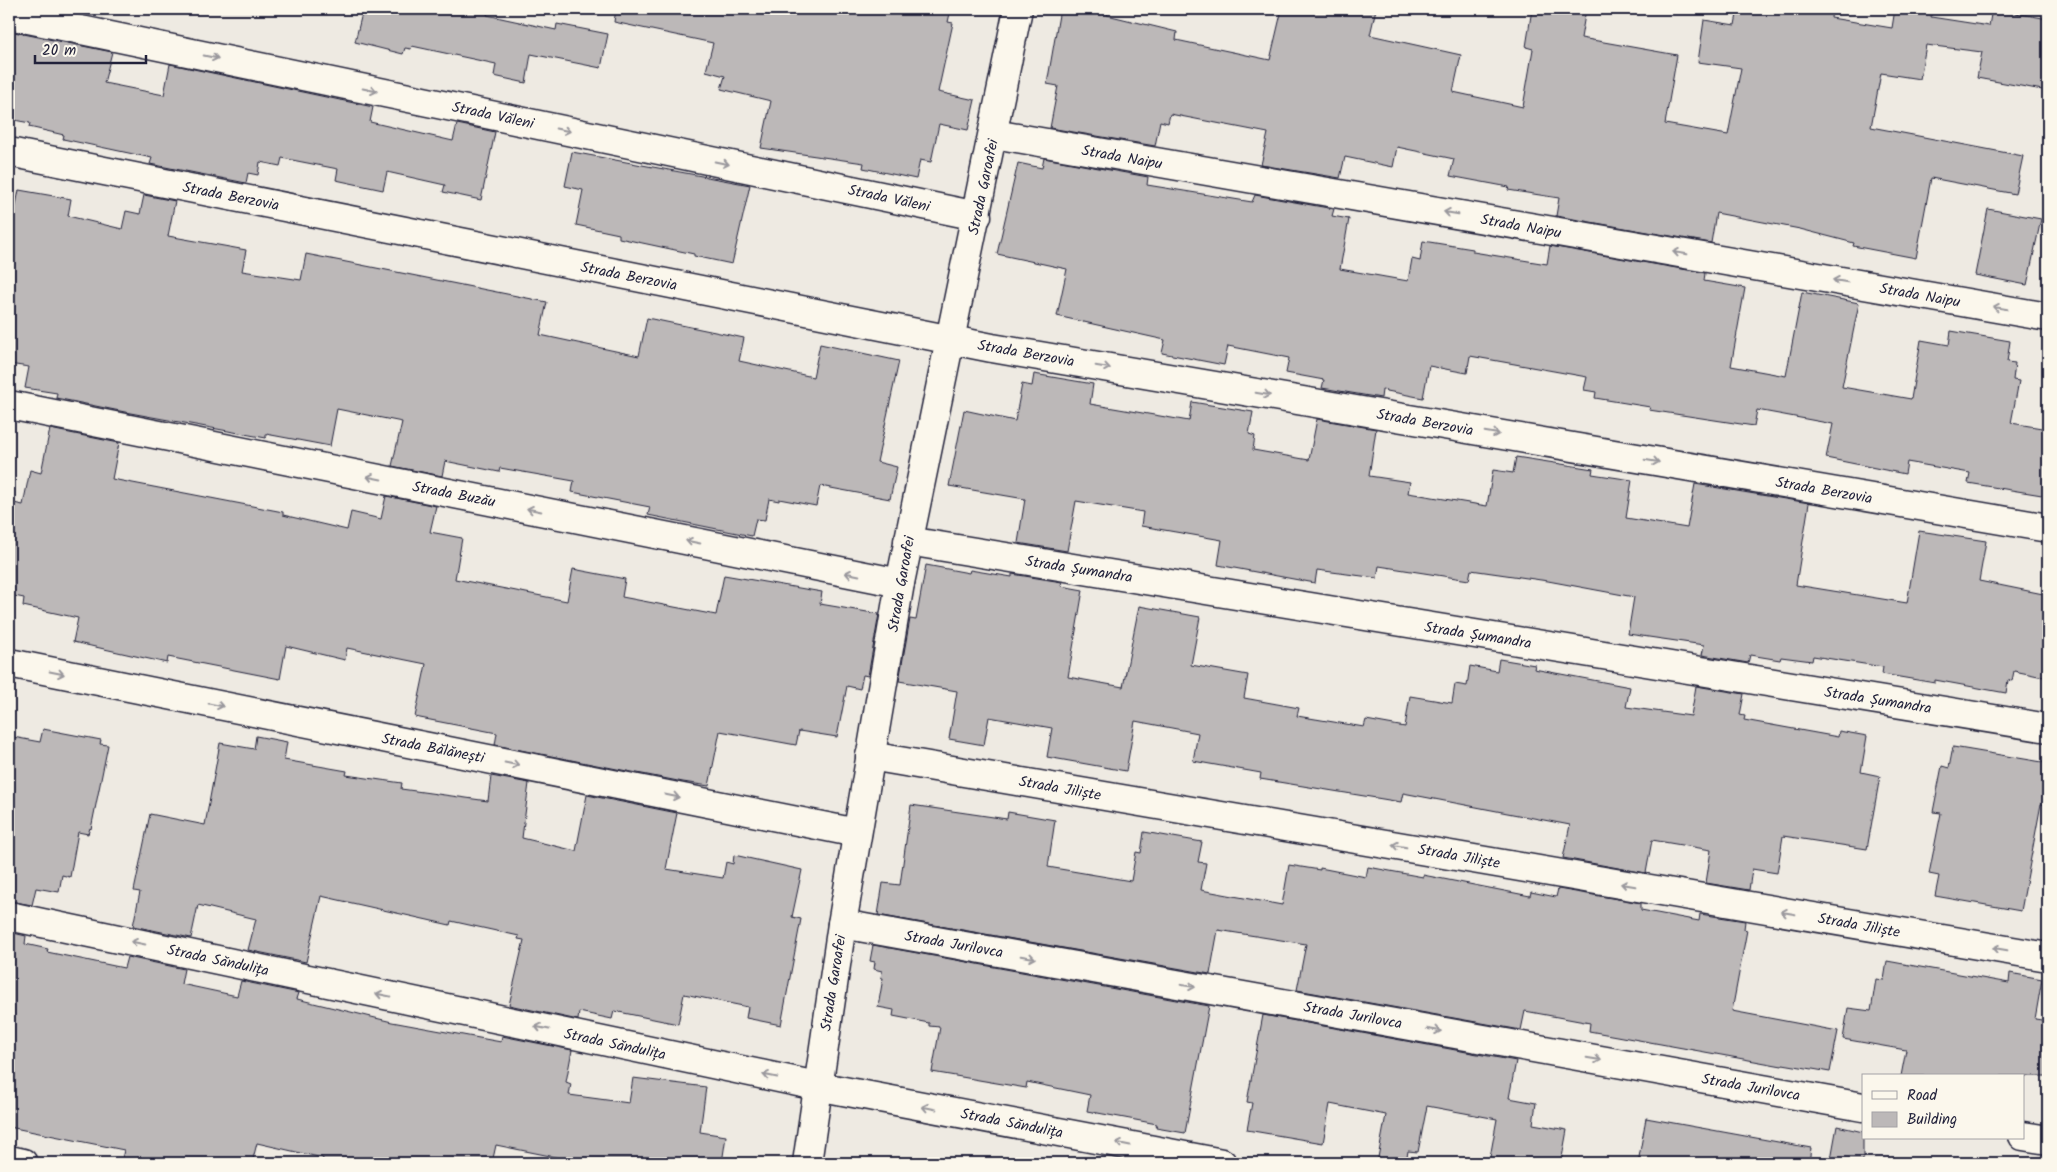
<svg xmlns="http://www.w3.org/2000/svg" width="2057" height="1172" font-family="Kalam,sans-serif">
<rect width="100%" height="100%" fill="#eeeae2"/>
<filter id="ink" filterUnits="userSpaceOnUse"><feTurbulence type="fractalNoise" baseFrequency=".02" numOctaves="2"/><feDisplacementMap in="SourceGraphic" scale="10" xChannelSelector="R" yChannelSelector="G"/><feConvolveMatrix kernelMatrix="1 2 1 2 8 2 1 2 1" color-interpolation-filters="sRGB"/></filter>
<g filter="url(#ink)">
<g fill="#bcb8b8" stroke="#22223b">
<path d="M363,9H489L487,15L556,30L557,24L608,34L601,68L531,54L526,83L494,76L496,64L412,46L411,49L405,48L403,54L355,42Z"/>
<path d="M616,9H951L948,22L953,23L938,92L975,100L968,130L939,124L931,162L920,160L916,179L863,168L864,163L761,148L771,101L721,89L725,76L706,71L713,43L614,22Z"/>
<path d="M1060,9H1109L1107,15L1177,32L1176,40L1270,60L1282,9H1376L1370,35L1461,55L1453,92L1523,107L1533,49L1526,47L1532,9H1586L1581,38L1677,55L1665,124L1728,135L1741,68L1698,62L1704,20L1735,25L1738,9H1832L1831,18L1892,28L1895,9H1932L1931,17L1989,26L1992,9H1994L2048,19V91L1977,78L1982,52L1926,45L1920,79L1881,73L1871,127L2023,156L2015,194L1931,178L1916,258L1853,246L1854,243L1800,229L1716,213L1711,243L1556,216L1559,198L1508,190L1509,187L1450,176L1454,159L1397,147L1393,167L1345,157L1340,178L1261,165L1268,133L1170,114L1168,123L1160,121L1155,146L1050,128L1058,86L1047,84Z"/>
<path d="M9,31L112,52L104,83L164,95L170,64L373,107L370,122L453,141L457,124L495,132L481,200L443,192L445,185L387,172L383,190L336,180L338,169L282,158L280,166L260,162L258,175L248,173L246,183L150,164L152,158L63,139L64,135L29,127L30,123L9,119Z"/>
<path d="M572,152L750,185L732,264L694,256V254L619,238V234L576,225L583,190L565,186Z"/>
<path d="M1044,158L1148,177L1147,185L1252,202L1255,195L1334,209L1332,216L1349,219L1340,269L1408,281L1412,259L1420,261L1423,241L1473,249V252L1547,264L1550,246L1705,273L1704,281L1745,288L1731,366L1786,376L1802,292L1859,303L1842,387L1911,399L1921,340L1949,345L1951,331L2010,341L2007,362L2015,363L2013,380L2019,381L2011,423L2048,429V496L1968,483L1970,473L1907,462L1905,474L1826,458L1833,424L1757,410L1754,426L1649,410L1650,407L1595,398L1596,392L1584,390L1587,377L1470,356L1467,373L1429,366L1423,398L1382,390L1381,398L1322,388L1324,380L1286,373L1289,358L1228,346L1224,365L1162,353L1165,340L1057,316L1067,269L997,254L1018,163L1042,168Z"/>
<path d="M19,190L71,199L68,216L122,229L126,211L140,214L144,195L175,201L168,236L246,250L242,271L301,280L306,254L547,302L540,335L639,356L647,318L744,338L739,361L813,377L820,344L899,361L877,462L897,467L890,499L820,486L816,506L779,499V501L769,499L765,520L756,519L752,536L648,515L650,507L572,492L574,481L500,468L499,472L445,461L442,476L392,466L402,422L337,409L330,446L266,434V438L125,412L56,398L57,393L25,388L29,367L9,364V219L13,220Z"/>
<path d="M1988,209L2041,219L2027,285L1975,275Z"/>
<path d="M1034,374L1093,384L1090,404L1189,421L1192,402L1253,412L1249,434L1255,436L1253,450L1309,460L1317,419L1376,429L1369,476L1410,482L1408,493L1487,506L1493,470L1513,473L1516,457L1593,469L1592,474L1632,480L1626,518L1687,528L1695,484L1809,503L1796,585L1907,603L1919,531L1986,541L1979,581L2048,595V678L2014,671L2012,681L2008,680L2006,693L1935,680V683L1882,674L1883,667L1813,656L1812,661L1781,657L1780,660L1750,655L1748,663L1702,655L1704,645L1628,634L1634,597L1548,581L1471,570L1469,580L1379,566L1377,578L1317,570L1315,583L1218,565L1222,540L1141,526L1143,512L1076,501L1067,551L1018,543L1025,499L949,486L964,410L1015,421L1022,384L1032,386Z"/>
<path d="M50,429L119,443L112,479L283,512V515L347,530L351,512L381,519L386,496L436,506L430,532L462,538L455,579L567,601L573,569L625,579L622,597L716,615L724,575L822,592L820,604L879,614L868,676L863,675L860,689L847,686L837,737L799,731L796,745L720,731L709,786L683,782L495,745L497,733L415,717L426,664L347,648L345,660L286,646L280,679L168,657L167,663L73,642L78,618L23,606L24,598L9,595V502L23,505L30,470L41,473Z"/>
<path d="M926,565L969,573L970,570L1012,577V574L1062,582L1061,586L1083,590L1068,677L1123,687L1139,606L1200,617L1191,665L1248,675L1244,698L1299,708L1297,716L1364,727L1366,720L1405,727L1410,696L1452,703L1455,684L1467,686L1470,666L1497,671L1499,659L1535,665L1534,669L1630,687L1626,707L1691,716L1696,686L1744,694L1740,715L1745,716L1744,720L1838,737L1839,731L1867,736L1861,772L1880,776L1867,849L1783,836L1777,873L1752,869L1749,890L1706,883L1711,850L1652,840L1646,873L1563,858L1570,825L1403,793L1401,802L1260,779L1261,773L1193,761L1198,733L1135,721L1126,771L1047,757L1052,728L989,717L984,745L949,739L957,691L899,681L910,619L916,620Z"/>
<path d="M43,729L101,740L100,744L108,745L91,829L90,828L88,834L78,832L70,877L62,875L59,892L36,888L32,905L9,901V756L13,737L40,742Z"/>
<path d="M256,736L287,742L284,760L347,771L346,775L402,783L401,789L488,801L491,776L529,783L522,838L576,851L587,795L677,813L666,869L723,878L726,862L733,864L734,855L802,870L792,917L801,919L781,1025L746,1018L748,1007L684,994L678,1024L614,1011L612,1019L579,1012L578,1020L509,1005L524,940L518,939L519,936L451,921L450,925L321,896L306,962L248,950L256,919L198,905L191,938L133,926L140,892L134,891L150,814L205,825L220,743L254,749Z"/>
<path d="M1953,747L2048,763V805L2041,804L2021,911L1935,896L1939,876L1929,874L1941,813L1933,812L1942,766L1949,768Z"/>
<path d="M911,805L1007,819L1008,812L1055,820L1048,867L1131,881L1136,852L1141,853L1144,832L1202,842L1198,862L1206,863L1201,890L1282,905L1289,865L1320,870V868L1366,877L1368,867L1423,877V875L1530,896L1531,892L1556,897L1558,889L1641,903V910L1699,921L1700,914L1745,921L1744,929L1747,930L1732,1011L1838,1031L1830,1072L1783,1064L1782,1066L1589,1031L1590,1023L1525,1011L1521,1030L1297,990L1306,944L1218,930L1210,974L878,915L883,883L900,885Z"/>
<path d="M9,932L26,936L25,944L48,949L47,952L124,968L127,957L184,969L181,984L237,996L241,981L299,993L297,999L392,1022L501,1042L502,1036L572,1050L566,1082L571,1084L569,1095L629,1103L633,1078L706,1087L700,1132L726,1136L722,1163H575L560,1160V1158L496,1145L492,1163H322L323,1158L257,1143L252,1163H121L124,1150L9,1127Z"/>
<path d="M873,945L1209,1006L1185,1133L1156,1128L1157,1124L1087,1111L1090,1095L1027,1082L1026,1088L932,1072L940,1027L929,1026V1023L893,1016L894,1010L878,1007L883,978H881L882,971L874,969L875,962L870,961Z"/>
<path d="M1887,961L2009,983L2010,973L2042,979L2035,1019L2048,1021V1076H1901L1906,1050L1843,1039L1848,1008L1871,1011L1876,979L1884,980Z"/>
<path d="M1263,1015L1516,1061L1509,1098L1536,1103L1533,1124L1567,1130L1561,1163H1489L1497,1119L1427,1106L1418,1152L1408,1151L1406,1163H1377L1386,1115L1330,1104L1323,1143L1247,1130L1252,1103L1247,1102Z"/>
<path d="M1646,1118L1811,1148L1809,1163H1638Z"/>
<path d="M1837,1126L1863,1132V1163L1831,1159Z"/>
</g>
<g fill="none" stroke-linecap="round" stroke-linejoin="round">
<defs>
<g id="street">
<path d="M9,15L977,216"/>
<path d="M994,134L2048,317"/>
<path d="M9,152L992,348L2048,528"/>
<path d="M9,405L900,583"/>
<path d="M908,541L2048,728"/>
<path d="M9,663L857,833"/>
<path d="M870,756L2048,957"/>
<path d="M9,916L817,1086L1222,1163"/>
<path d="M842,924L1863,1107"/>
<path d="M2023,1136L2048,1140"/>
<path d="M9,1160L23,1163"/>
<path d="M807,1163L842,924L900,583L1018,9"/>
</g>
</defs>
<use href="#street" stroke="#22223b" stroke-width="31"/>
<use href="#street" stroke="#fbf7ec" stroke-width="28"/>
</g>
<defs><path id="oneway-shaft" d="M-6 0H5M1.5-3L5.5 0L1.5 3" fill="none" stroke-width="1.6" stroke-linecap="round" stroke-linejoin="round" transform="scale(1.25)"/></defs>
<g stroke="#99979c">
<use href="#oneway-shaft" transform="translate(211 57) rotate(12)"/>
<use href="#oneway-shaft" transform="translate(370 90) rotate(12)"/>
<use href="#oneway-shaft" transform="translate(563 130) rotate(12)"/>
<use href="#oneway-shaft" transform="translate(722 163) rotate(12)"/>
<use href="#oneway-shaft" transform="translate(1451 213) rotate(-170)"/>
<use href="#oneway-shaft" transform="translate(1680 253) rotate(-170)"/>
<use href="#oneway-shaft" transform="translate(1840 281) rotate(-170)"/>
<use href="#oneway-shaft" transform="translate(2000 308) rotate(-170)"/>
<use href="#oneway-shaft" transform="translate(1103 367) rotate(10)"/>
<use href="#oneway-shaft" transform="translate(1263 394) rotate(10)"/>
<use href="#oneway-shaft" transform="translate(1492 433) rotate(10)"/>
<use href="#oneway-shaft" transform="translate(1652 461) rotate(10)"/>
<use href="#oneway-shaft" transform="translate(374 478) rotate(-169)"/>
<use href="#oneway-shaft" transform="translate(534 510) rotate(-169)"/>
<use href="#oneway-shaft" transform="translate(693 542) rotate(-169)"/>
<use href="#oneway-shaft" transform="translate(852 574) rotate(-169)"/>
<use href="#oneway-shaft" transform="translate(57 673) rotate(11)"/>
<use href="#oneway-shaft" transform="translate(216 705) rotate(11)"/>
<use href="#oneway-shaft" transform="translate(512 764) rotate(11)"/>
<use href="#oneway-shaft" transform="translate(672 796) rotate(11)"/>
<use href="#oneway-shaft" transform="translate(1399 846) rotate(-170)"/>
<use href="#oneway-shaft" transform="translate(1628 885) rotate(-170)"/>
<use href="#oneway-shaft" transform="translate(1788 913) rotate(-170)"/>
<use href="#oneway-shaft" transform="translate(138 943) rotate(-168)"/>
<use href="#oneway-shaft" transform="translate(2000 949) rotate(-170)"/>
<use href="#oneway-shaft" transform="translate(1028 957) rotate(10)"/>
<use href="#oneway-shaft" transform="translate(1188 986) rotate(10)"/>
<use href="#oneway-shaft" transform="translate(383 995) rotate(-168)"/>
<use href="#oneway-shaft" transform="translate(542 1028) rotate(-168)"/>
<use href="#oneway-shaft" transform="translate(1434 1030) rotate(10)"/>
<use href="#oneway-shaft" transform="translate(1594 1059) rotate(10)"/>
<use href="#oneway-shaft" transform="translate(770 1076) rotate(-168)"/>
<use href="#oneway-shaft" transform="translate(929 1108) rotate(-169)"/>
<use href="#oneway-shaft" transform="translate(1123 1144) rotate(-169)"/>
</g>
</g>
<g text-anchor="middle" stroke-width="4" stroke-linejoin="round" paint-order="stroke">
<g font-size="15" fill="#22223b" stroke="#fbf7ec">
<text transform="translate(493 115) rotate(12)" y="5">Strada Văleni</text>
<text transform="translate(1122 157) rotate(10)" y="5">Strada Naipu</text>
<text transform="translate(983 187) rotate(-78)" y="5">Strada Garoafei</text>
<text transform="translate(231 196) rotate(11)" y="5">Strada Berzovia</text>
<text transform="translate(889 198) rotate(12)" y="5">Strada Văleni</text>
<text transform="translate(1521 226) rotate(10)" y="5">Strada Naipu</text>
<text transform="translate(629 276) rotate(11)" y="5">Strada Berzovia</text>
<text transform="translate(1920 295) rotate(10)" y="5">Strada Naipu</text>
<text transform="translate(1026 353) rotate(10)" y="5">Strada Berzovia</text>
<text transform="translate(1425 422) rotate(10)" y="5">Strada Berzovia</text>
<text transform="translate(1824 490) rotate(10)" y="5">Strada Berzovia</text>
<text transform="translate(454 494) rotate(11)" y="5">Strada Buzău</text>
<text transform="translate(1079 569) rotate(9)" y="5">Strada Șumandra</text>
<text transform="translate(901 584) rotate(-80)" y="5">Strada Garoafei</text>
<text transform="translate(1478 635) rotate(9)" y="5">Strada Șumandra</text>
<text transform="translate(1878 700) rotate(9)" y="5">Strada Șumandra</text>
<text transform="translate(433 748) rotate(11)" y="5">Strada Bălănești</text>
<text transform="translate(1060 788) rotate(10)" y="5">Strada Jiliște</text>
<text transform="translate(1459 856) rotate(10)" y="5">Strada Jiliște</text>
<text transform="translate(1859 925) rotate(10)" y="5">Strada Jiliște</text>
<text transform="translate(954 944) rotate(10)" y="5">Strada Jurilovca</text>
<text transform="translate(218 960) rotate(12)" y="5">Strada Săndulița</text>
<text transform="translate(833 983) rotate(-81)" y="5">Strada Garoafei</text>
<text transform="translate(1353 1015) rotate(10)" y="5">Strada Jurilovca</text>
<text transform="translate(615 1044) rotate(12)" y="5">Strada Săndulița</text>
<text transform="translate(1751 1087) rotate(10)" y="5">Strada Jurilovca</text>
<text transform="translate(1012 1123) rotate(11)" y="5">Strada Săndulița</text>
</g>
</g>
<rect width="2057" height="1172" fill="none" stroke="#fbf7ec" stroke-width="30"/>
<rect x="15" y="15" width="2027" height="1142" fill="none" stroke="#22223b" stroke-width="2" filter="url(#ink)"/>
<rect x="1862" y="1074" width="162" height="65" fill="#fbf7ec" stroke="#a4a2a5"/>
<rect x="1872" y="1091" width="25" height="8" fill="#fbf7ec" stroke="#a4a2a5"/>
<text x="1907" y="1100" font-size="15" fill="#22223b">Road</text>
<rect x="1872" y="1112" width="25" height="15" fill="#bcb8b8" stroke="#a4a2a5"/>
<text x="1907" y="1124" font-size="15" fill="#22223b">Building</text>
<path d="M35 55v8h111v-8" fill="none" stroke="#22223b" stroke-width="2.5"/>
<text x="42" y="55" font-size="15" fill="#22223b" stroke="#fbf7ec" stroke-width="4" paint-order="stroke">20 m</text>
</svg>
